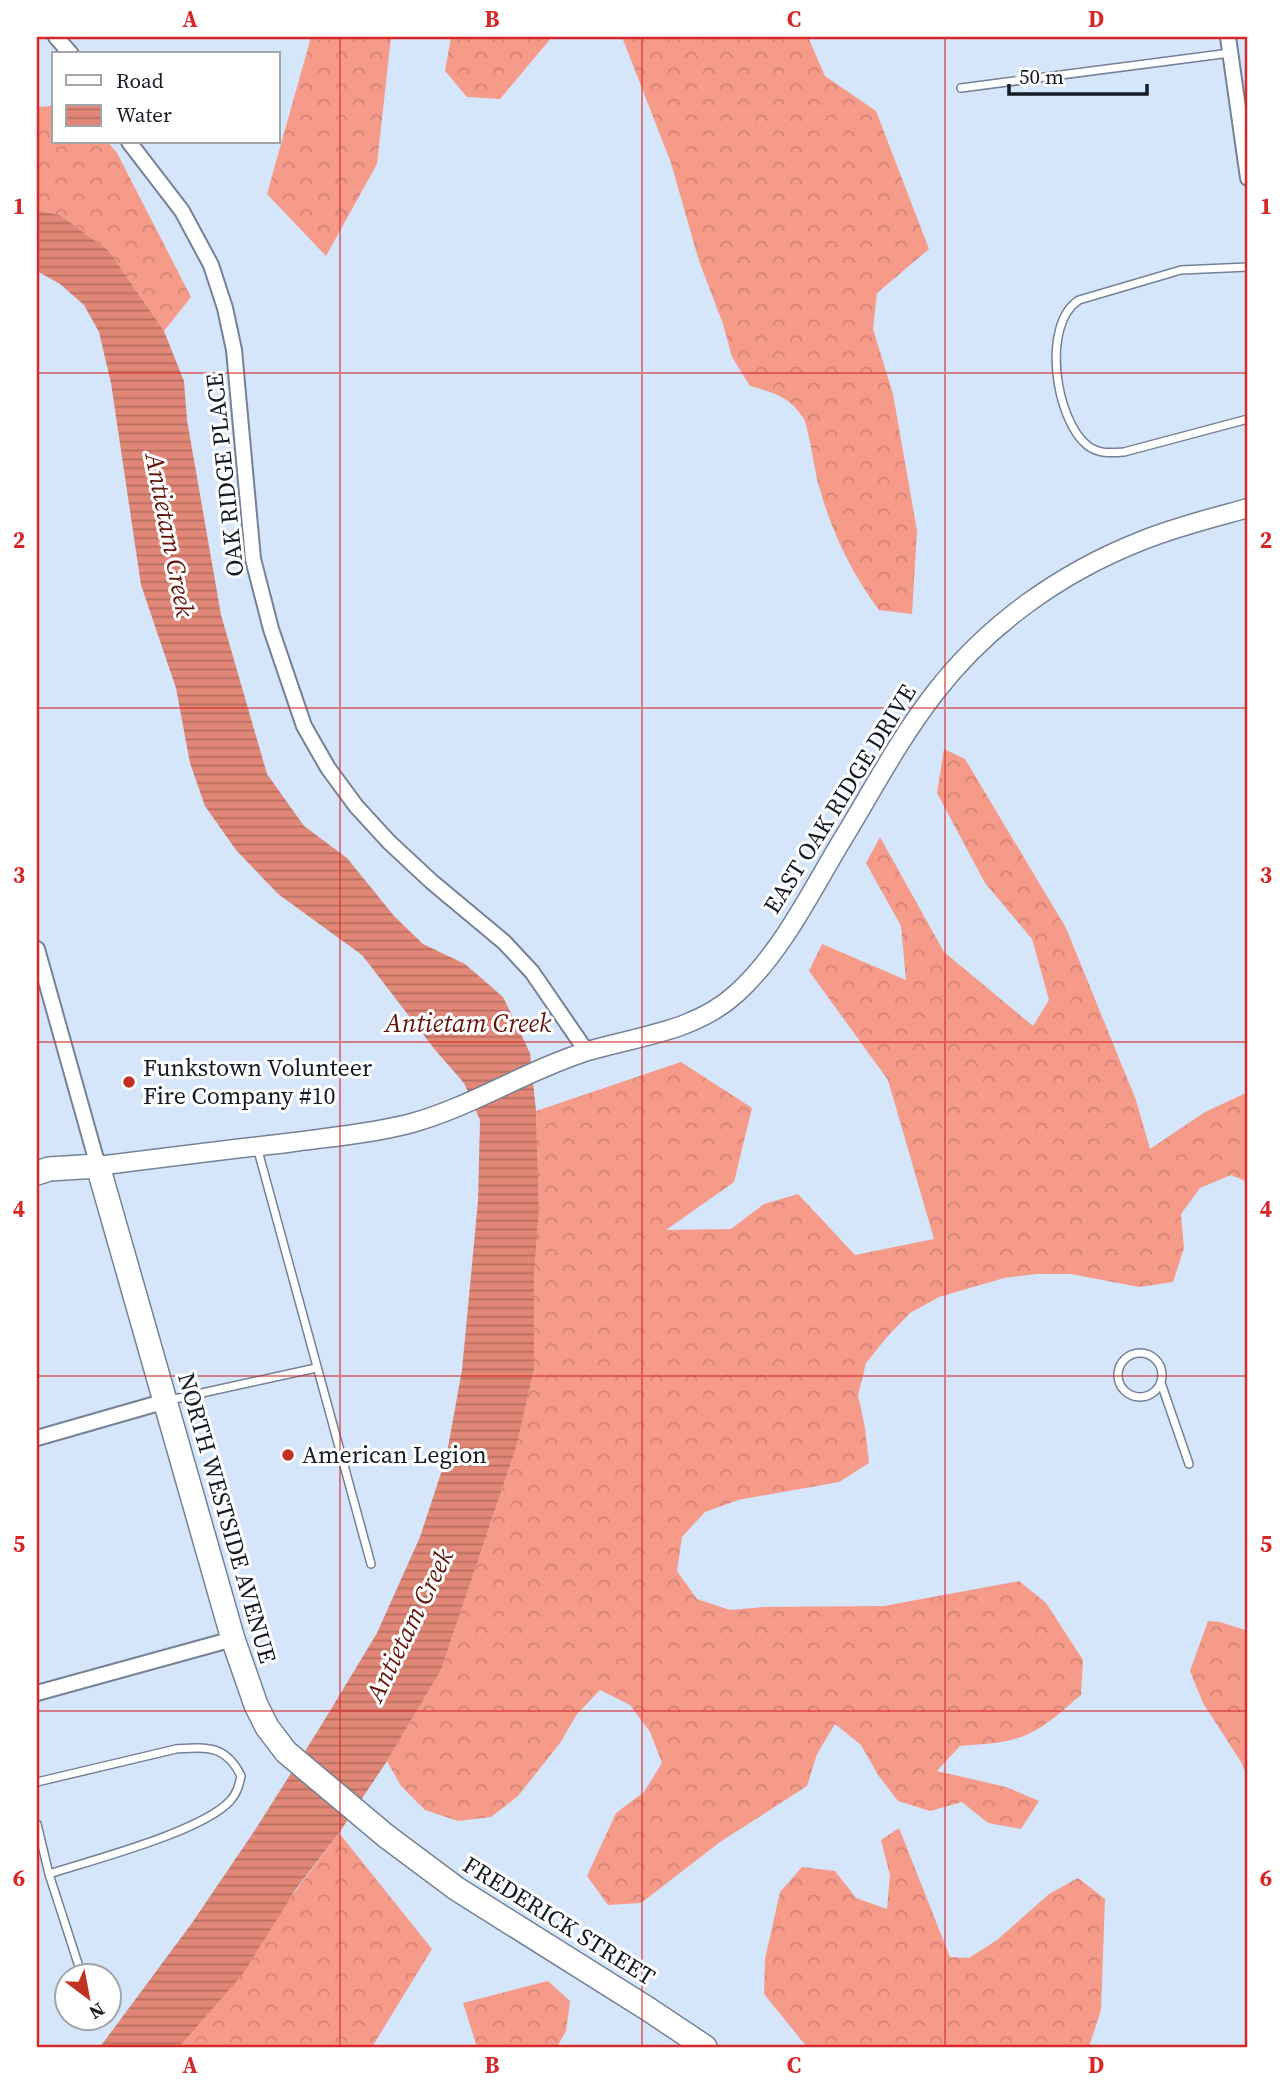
<svg xmlns="http://www.w3.org/2000/svg" width="1285" height="2084" font-family="'Source Serif 4',serif">
<defs>
<pattern id="forest-crowns" width="20" height="18" patternUnits="userSpaceOnUse" patternTransform="scale(1.75)"><rect width="20" height="18" fill="#f69a8a"/><path d="M2 6a3 3 0 1 1 6 0M12 15a3 3 0 1 1 6 0" fill="none" stroke="#d28477"/></pattern>
<pattern id="water-rules" width="6" height="5" patternUnits="userSpaceOnUse" patternTransform="scale(1.75)"><rect width="6" height="5" fill="#e18777"/><path d="M0 2.5h6" fill="none" stroke="#b56e61"/></pattern>
</defs>
<rect width="100%" height="100%" fill="#d5e5fa"/>
<g fill="url(#forest-crowns)">
<path d="M311,37H391L377,164L326,256L267,194Z"/>
<path d="M451,37H552L500,99L467,97L445,71Z"/>
<path d="M622,37H808L825,76L876,111L929,249L877,293L873,329L893,394L917,531L912,614L879,610C850,571 831,530 818,483C815,470 808,427 804,419C789,396 775,393 750,386L732,357L723,324L699,261L671,163Z"/>
<path d="M54,106V142H108L117,153L191,297L164,331L109,251L60,215L37,210V107Z"/>
<path d="M944,749L965,759L1066,928L1136,1100L1150,1149L1205,1112L1248,1092V1182L1231,1175L1200,1188L1181,1214L1184,1248L1173,1282L1139,1287L1071,1274H1037L1004,1278L939,1297L910,1313L887,1337L866,1363L858,1395L865,1428L869,1463L839,1482L738,1500L705,1512L682,1537L677,1571L697,1599L730,1610L764,1607L884,1606L1019,1581L1046,1603L1083,1660L1081,1695C1064,1709 1047,1726 1026,1735C1006,1744 982,1744 960,1746L937,1771L1006,1787L1039,1801L1021,1829L988,1823L962,1802L930,1811L898,1801L878,1775L861,1745L835,1724L817,1754L807,1786L720,1842L641,1903L608,1905L587,1876L616,1813L644,1792L662,1763L650,1732L630,1705L600,1690L577,1714L560,1743L518,1796L491,1817L458,1821L425,1810L401,1786L387,1761L441,1670L516,1448L534,1369V1278L539,1209L536,1111L681,1062L752,1108L734,1182L666,1230L731,1229L764,1204L798,1194L855,1255L934,1239L888,1080L809,971L822,944L906,980L901,926L866,863L880,837L944,952L1033,1026L1049,1000L1032,939L985,883L937,793Z"/>
<path d="M1208,1621L1220,1622L1248,1631V1778L1241,1762L1203,1703L1190,1671Z"/>
<path d="M899,1828L950,1957L969,1958L997,1940L1049,1894L1078,1878L1105,1899L1101,2010L1089,2047H807L764,1994L765,1959L780,1892L802,1867L835,1871L856,1898L887,1909L890,1875L881,1840Z"/>
<path d="M339,1833L432,1949L372,2047H179Z"/>
<path d="M548,1981L570,2001L566,2031L557,2047H477L463,2003Z"/>
</g>
<path fill="url(#water-rules)" d="M37,210L60,215L109,251L164,331L184,381L187,420L221,615L267,774L304,826L347,858L394,916L423,944L465,964L503,997L530,1053L536,1111L539,1209L534,1278V1369L516,1448L441,1670L387,1761L339,1833L296,1889L242,1975L179,2047H100L192,1923L255,1830L319,1729L377,1633L420,1537L446,1458L462,1370L478,1201L480,1120L464,1083L436,1051L362,955L278,894L236,850L205,806L190,763L176,688L141,585L111,383L99,332L84,305L60,284L37,271Z"/>
<g fill="none" stroke-linecap="round" stroke-linejoin="round">
<defs>
<g id="service">
<path d="M961,88L1230,53"/>
<path d="M1248,267L1181,270L1079,300C1041,324 1055,420 1088,446C1099,454 1111,453 1124,452L1248,419"/>
<path d="M257,1147L371,1564"/>
<circle cx="1140" cy="1375" r="22"/>
<path d="M1161,1383L1189,1464"/>
<path d="M170,1400L316,1368"/>
<path d="M37,1782L176,1749C207,1747 226,1745 241,1776C239,1786 237,1793 230,1801C201,1832 92,1860 49,1874"/>
<path d="M37,1824L49,1874L82,1976"/>
</g>
<g id="minor">
<path d="M56,37L71,54"/>
<path d="M1228,37L1248,178"/>
<path d="M129,142L182,211L211,265L225,308L234,350L253,559L271,629L304,726L328,768L356,806L389,842L432,882L504,942L532,972L587,1052"/>
<path d="M37,949L98,1166"/>
<path d="M37,1438L166,1401"/>
<path d="M37,1693L233,1639"/>
</g>
<path id="tertiary" d="M98,1166C161,1158 224,1150 287,1143C328,1137 371,1134 412,1123C473,1106 527,1070 588,1051C639,1036 696,1031 737,993C783,951 812,889 844,837C873,789 900,738 934,694C987,625 1060,573 1141,541C1175,527 1212,518 1248,508"/>
<path id="primary" d="M37,1173L49,1169L98,1166L233,1639L256,1705L267,1727L286,1752L386,1836L457,1889L648,2009L705,2047"/>
</defs>
<use href="#service" stroke="#748295" stroke-width="10"/>
<use href="#minor" stroke="#748295" stroke-width="18"/>
<use href="#tertiary" stroke="#748295" stroke-width="21"/>
<use href="#primary" stroke="#748295" stroke-width="26"/>
<use href="#service" stroke="#fff" stroke-width="7"/>
<use href="#minor" stroke="#fff" stroke-width="14"/>
<use href="#tertiary" stroke="#fff" stroke-width="18"/>
<use href="#primary" stroke="#fff" stroke-width="23"/>
</g>
<path fill="none" stroke="#d62828" stroke-width="2" stroke-opacity="0.55" d="M340,37V2047M642,37V2047M945,37V2047M37,373H1248M37,708H1248M37,1042H1248M37,1376H1248M37,1711H1248"/>
<g fill="#c03323" stroke="#fff" stroke-width="2.5">
<circle cx="129" cy="1082" r="7"/>
<circle cx="288" cy="1455" r="7"/>
</g>
<g text-anchor="middle" stroke-width="6" stroke-linejoin="round" paint-order="stroke">
<g font-size="24" fill="#161c23" stroke="#fff">
<text transform="translate(225 475) rotate(-96)" y="8">OAK RIDGE PLACE</text>
<text transform="translate(840 799) rotate(-58)" y="8">EAST OAK RIDGE DRIVE</text>
<text transform="translate(227 1518) rotate(74)" y="8">NORTH WESTSIDE AVENUE</text>
<text transform="translate(559 1921) rotate(32)" y="8">FREDERICK STREET</text>
</g>
<g font-size="24" fill="#161c23" stroke="#fff" text-anchor="start">
<text x="143" y="1076">Funkstown Volunteer<tspan x="143" dy="28">Fire Company #10</tspan></text>
<text x="302" y="1463">American Legion</text>
</g>
<g font-size="26" font-style="italic" fill="#64140a" stroke="#fff">
<text transform="translate(170 535) rotate(79)" y="9">Antietam Creek</text>
<text x="468" y="1032">Antietam Creek</text>
<text transform="translate(409 1625) rotate(-64)" y="9">Antietam Creek</text>
</g>
</g>
<rect width="1285" height="2084" fill="none" stroke="#ffffff" stroke-width="77"/>
<rect x="52" y="52" width="228" height="91" fill="#ffffff" stroke="#a2a4a7" stroke-width="2"/>
<rect x="66" y="75" width="35" height="10" fill="#ffffff" stroke="#a2a4a7" stroke-width="2"/>
<text x="116" y="88" font-size="21" fill="#161c23">Road</text>
<rect x="66" y="105" width="35" height="21" fill="url(#water-rules)" stroke="#a2a4a7" stroke-width="2"/>
<text x="116" y="122" font-size="21" fill="#161c23">Water</text>
<g transform="translate(88 1997) rotate(148)"><circle r="33" fill="#ffffff" stroke="#a2a4a7" stroke-width="2"/>
<path d="M0-5L12 26L0 18L-12 26Z" fill="#c03323"/>
<text y="-10" font-size="19" font-weight="bold" text-anchor="middle" fill="#161c23">N</text>
</g>
<path d="M1009 84v10h138v-10" fill="none" stroke="#161c23" stroke-width="3.5"/>
<text x="1019" y="84" font-size="21" fill="#161c23" stroke="#ffffff" stroke-width="5" paint-order="stroke">50 m</text>
<rect x="38" y="38" width="1208" height="2008" fill="none" stroke="#d62828" stroke-width="2.5"/>
<g font-size="23" text-anchor="middle" font-weight="bold" fill="#d62828">
<text x="190" y="27">A</text>
<text x="492" y="27">B</text>
<text x="794" y="27">C</text>
<text x="1096" y="27">D</text>
<text x="19" y="214">1</text>
<text x="1266" y="214">1</text>
<text x="19" y="548">2</text>
<text x="1266" y="548">2</text>
<text x="19" y="883">3</text>
<text x="1266" y="883">3</text>
<text x="19" y="1217">4</text>
<text x="1266" y="1217">4</text>
<text x="19" y="1552">5</text>
<text x="1266" y="1552">5</text>
<text x="19" y="1886">6</text>
<text x="1266" y="1886">6</text>
<text x="190" y="2073">A</text>
<text x="492" y="2073">B</text>
<text x="794" y="2073">C</text>
<text x="1096" y="2073">D</text>
</g>
</svg>
